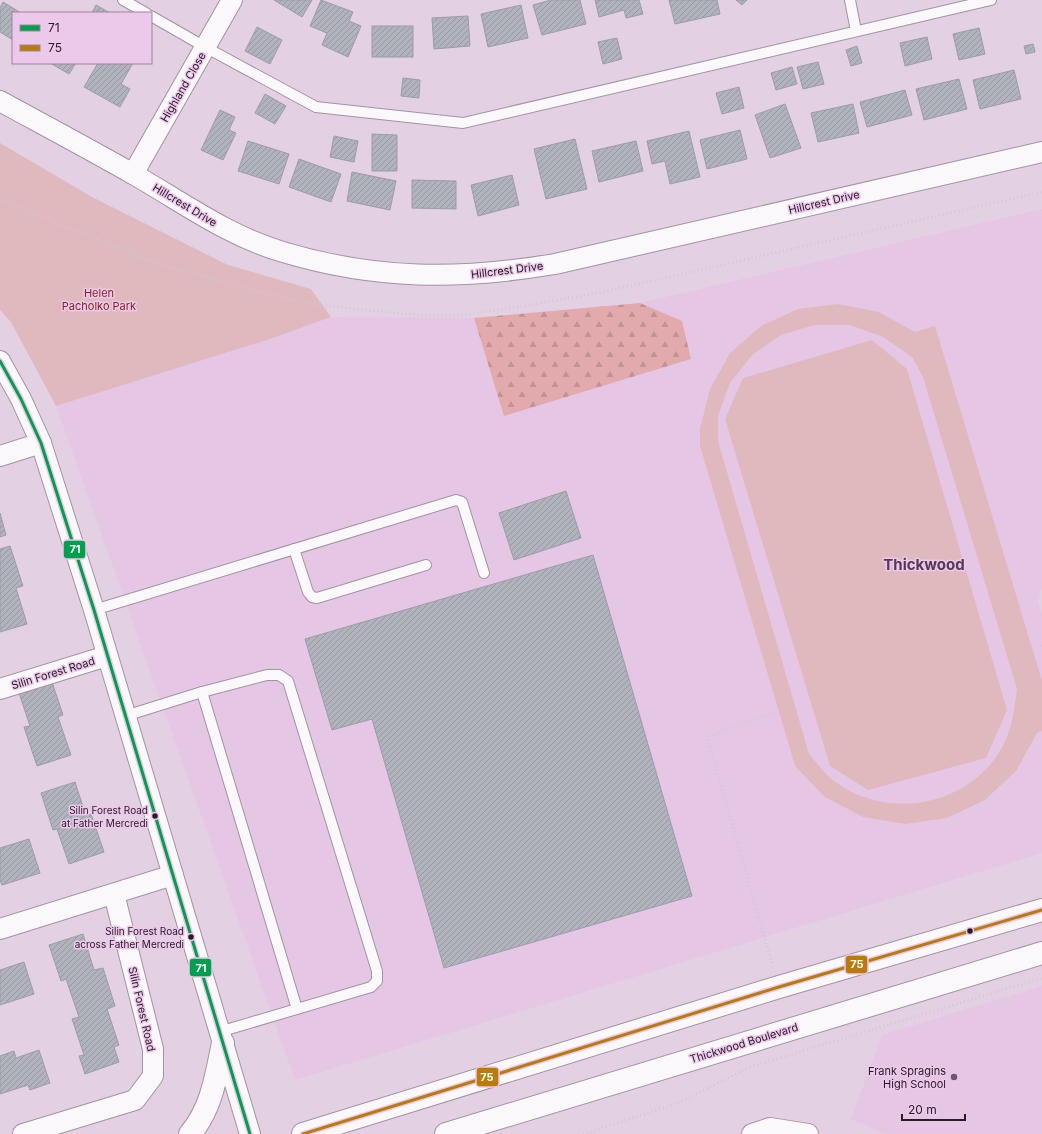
<svg xmlns="http://www.w3.org/2000/svg" width="1042" height="1134" font-family="Inter,sans-serif">
<defs>
<pattern id="forest-firs" width="22" height="20" patternUnits="userSpaceOnUse"><rect width="22" height="20" fill="#e2aaad"/><path d="M5 1l3.5 6h-7zM16 11l3.5 6h-7z" fill="#c29295"/></pattern>
<pattern id="building-hatch" width="6" height="6" patternUnits="userSpaceOnUse"><rect width="6" height="6" fill="#b0b2bc"/><path d="M-1 1l2-2M0 6l6-6M5 7l2-2" fill="none" stroke="#9798a2"/></pattern>
</defs>
<rect width="100%" height="100%" fill="#e4d0e3"/>
<g fill="#e6c6e5">
<path d="M1042,209V588L1038,601L1042,614V853L295,1080L56,406L331,317L474,318L640,303Z"/>
<path d="M1042,986V1134H886L851,1119L882,1035Z"/>
</g>
<path fill="url(#forest-firs)" d="M640,303L682,321L691,359L504,416L474,318Z"/>
<g fill="#e0b9be" fill-rule="evenodd">
<path d="M0,143L92,197L228,265L311,289L331,317L273,338L56,406L11,322L0,310Z"/>
<path d="M838,304L879,312L915,332L935,326L1042,681V731L1037,733L1016,771L985,800L947,818L905,824L863,817L825,797L795,766L700,446V429L710,389L730,353L761,326L798,309ZM814,325H850L883,337L912,357L923,377L1017,689C1014,713 1011,737 996,757C960,808 884,819 834,781C825,774 817,763 809,754L718,441V416L730,383L752,355L781,335Z"/>
<path d="M872,340L907,369L1007,710L986,758L868,790L830,766L725,419L743,378Z"/>
</g>
<g fill="url(#building-hatch)" stroke="#9b9da8">
<path d="M274,0H312L302,17Z"/>
<path d="M321,0L353,12L349,21L361,26L348,57L322,45L327,33L310,26Z"/>
<path d="M551,0H580L586,24L542,35L533,5Z"/>
<path d="M595,0H639L643,14L626,18L624,10L599,17Z"/>
<path d="M669,0H717L720,14L675,24Z"/>
<path d="M736,0H747L742,5Z"/>
<path d="M3,2L21,13H13V40L0,32V8Z"/>
<path d="M96,5L110,13H92Z"/>
<path d="M521,5L528,38L488,47L481,14Z"/>
<path d="M468,16L470,46L434,49L432,18Z"/>
<rect x="372" y="26" width="41" height="31"/>
<path d="M257,27L282,40L270,64L245,51Z"/>
<path d="M979,28L985,54L959,60L953,34Z"/>
<path d="M927,37L932,59L905,66L900,43Z"/>
<path d="M617,38L622,59L603,64L598,42Z"/>
<path d="M1033,44L1035,52L1026,54L1024,46Z"/>
<path d="M857,46L862,63L851,66L846,50Z"/>
<path d="M818,62L824,84L803,89L797,67Z"/>
<path d="M50,63H76L69,74Z"/>
<path d="M98,63H133L121,84L130,89L120,107L84,87Z"/>
<path d="M792,67L797,84L776,90L771,73Z"/>
<path d="M1014,70L1021,99L980,109L973,80Z"/>
<path d="M403,78L420,80L419,98L401,96Z"/>
<path d="M959,79L967,109L924,120L916,89Z"/>
<path d="M739,87L744,108L722,114L716,93Z"/>
<path d="M905,90L912,115L867,127L860,102Z"/>
<path d="M265,94L286,106L275,124L255,113Z"/>
<path d="M785,104L801,148L770,158L755,115Z"/>
<path d="M853,104L859,133L818,142L811,113Z"/>
<path d="M220,110L235,117L229,130L236,133L223,160L201,150Z"/>
<path d="M740,130L747,159L707,169L700,140Z"/>
<path d="M689,131L700,177L670,184L665,161L652,164L647,141Z"/>
<path d="M372,134L397,135V171H372Z"/>
<path d="M334,136L358,141L354,162L330,157Z"/>
<path d="M575,139L587,189L546,199L534,149Z"/>
<path d="M248,141L289,154L279,184L238,171Z"/>
<path d="M636,141L643,171L599,182L592,151Z"/>
<path d="M299,159L341,174L331,202L289,187Z"/>
<path d="M352,172L396,181L390,210L347,201Z"/>
<path d="M512,175L519,205L478,216L471,185Z"/>
<path d="M412,180L456,181V209L412,208Z"/>
<path d="M566,491L581,538L514,560L499,513Z"/>
<path d="M0,513L6,535L0,537Z"/>
<path d="M10,546L23,586L16,588L27,624L0,632V549Z"/>
<path d="M593,555L692,896L444,968L372,719L332,730L305,639Z"/>
<path d="M52,682L63,715L58,717L71,755L37,766L24,727L30,726L19,693Z"/>
<path d="M75,782L86,816L91,814L104,852L69,864L57,829L53,830L41,793Z"/>
<path d="M29,839L40,873L2,885L0,880V848Z"/>
<path d="M83,934L94,970L103,968L115,1006L107,1009L119,1045L114,1047L119,1062L85,1074L79,1056L84,1055L72,1019L79,1017L66,979L61,981L49,945Z"/>
<path d="M24,962L34,994L0,1005V970Z"/>
<path d="M39,1050L50,1083L30,1090L28,1085L0,1094V1056L14,1051L16,1058Z"/>
</g>
<g fill="none" stroke-linecap="round" stroke-linejoin="round">
<defs>
<g id="lane">
<path d="M123,0L146,13"/>
<path d="M850,0L856,31"/>
<path d="M151,16L205,47L316,107L463,123L991,0"/>
<path d="M294,549L308,592L312,597L317,598L426,565"/>
<path d="M94,610L456,500L462,502L484,573"/>
<path d="M202,692L297,1009"/>
<path d="M125,716L202,692L267,675H279L288,681L377,971V981L371,987L219,1032"/>
</g>
<g id="street">
<path d="M0,101C44,125 89,149 133,174C182,202 228,236 283,252C376,280 459,280 555,264L1042,152"/>
<path d="M133,174L232,0"/>
<path d="M0,361L21,399L41,443L94,610L250,1134"/>
<path d="M0,456L41,443"/>
<path d="M0,689L107,656"/>
<path d="M0,929L173,875"/>
<path d="M23,1134L135,1100L153,1076V1049L114,894"/>
<path d="M752,1134L770,1128L808,1134"/>
</g>
<g id="secondary">
<path d="M190,1134C212,1108 216,1076 223,1043"/>
<path d="M303,1134L779,987L1042,910"/>
<path d="M446,1134L1042,953"/>
</g>
</defs>
<use href="#lane" stroke="#a293a2" stroke-width="12"/>
<use href="#street" stroke="#a293a2" stroke-width="22"/>
<use href="#secondary" stroke="#a293a2" stroke-width="24"/>
<g stroke="#cfc9cf" stroke-width="2.5" stroke-dasharray="1 3" stroke-linecap="butt">
<path d="M0,199L148,260L247,289L319,305L416,315H464L523,306L603,292L1042,192"/>
<path d="M1042,645V646"/>
<path d="M773,967L707,737L774,713"/>
<path d="M583,1134L681,1102L750,1067L1042,978"/>
</g>
<use href="#lane" stroke="#fbf8fb" stroke-width="10"/>
<use href="#street" stroke="#fbf8fb" stroke-width="20"/>
<use href="#secondary" stroke="#fbf8fb" stroke-width="22"/>
<defs>
<path id="bus-1" d="M0,361L21,399L41,443L94,610L250,1134"/>
<path id="bus-2" d="M303,1134L779,987L1042,910"/>
</defs>
<use href="#bus-1" stroke="#ecc8ea" stroke-width="6"/>
<use href="#bus-2" stroke="#ecc8ea" stroke-width="6"/>
<use href="#bus-1" stroke="#029f4f" stroke-width="3"/>
<use href="#bus-2" stroke="#b97c0c" stroke-width="3"/>
</g>
<g fill="#281b27" stroke="#ecc8ea" stroke-width="1.5">
<circle cx="155" cy="816" r="3.5"/>
<circle cx="970" cy="931" r="3.5"/>
<circle cx="191" cy="937" r="3.5"/>
</g>
<circle fill="#6a5a69" stroke="#ecc8ea" stroke-width="1.5" cx="954" cy="1077" r="4"/>
<g text-anchor="middle" stroke-width="3" stroke-linejoin="round" paint-order="stroke">
<g font-size="10" fill="#281b27" stroke="#ecc8ea" text-anchor="end">
<text x="148" y="814">Silin Forest Road<tspan x="148" dy="13">at Father Mercredi</tspan></text>
<text x="184" y="935">Silin Forest Road<tspan x="184" dy="13">across Father Mercredi</tspan></text>
</g>
<g font-size="11" fill="#281b27" stroke="#ecc8ea">
<text transform="translate(183 87) rotate(-60)" y="4">Highland Close</text>
<text transform="translate(824 202) rotate(-13)" y="4">Hillcrest Drive</text>
<text transform="translate(185 205) rotate(31)" y="4">Hillcrest Drive</text>
<text transform="translate(507 270) rotate(-7)" y="4">Hillcrest Drive</text>
<text transform="translate(53 673) rotate(-17)" y="4">Silin Forest Road</text>
<text transform="translate(142 1009) rotate(77)" y="4">Silin Forest Road</text>
<text transform="translate(744 1043) rotate(-17)" y="4">Thickwood Boulevard</text>
</g>
<g font-size="11" fill="#841f1b" stroke="#ecc8ea">
<text x="99" y="297">Helen<tspan x="99" dy="13">Pacholko Park</tspan></text>
</g>
<g font-size="11" fill="#281b27" stroke="#ecc8ea" text-anchor="end">
<text x="946" y="1075">Frank Spragins<tspan x="946" dy="13">High School</tspan></text>
</g>
<g font-size="15" font-weight="bold" fill="#553855" stroke="#ecc8ea">
<text x="924" y="570">Thickwood</text>
</g>
</g>
<g stroke="#ecc8ea" stroke-width="1.5">
<rect x="63" y="540" width="23" height="19" rx="4" fill="#029f4f"/>
<rect x="845" y="955" width="23" height="19" rx="4" fill="#b97c0c"/>
<rect x="189" y="958" width="23" height="19" rx="4" fill="#029f4f"/>
<rect x="476" y="1067" width="23" height="20" rx="4" fill="#b97c0c"/>
</g>
<g font-size="11" text-anchor="middle" font-weight="bold" fill="#fff">
<text x="75" y="553">71</text>
<text x="857" y="968">75</text>
<text x="201" y="972">71</text>
<text x="487" y="1081">75</text>
</g>
<rect x="12" y="12" width="140" height="52" fill="#ecc8ea" stroke="#9e839c"/>
<rect x="20" y="25" width="20" height="6" fill="#029f4f" stroke="#9e839c"/>
<text x="48" y="32" font-size="12" fill="#281b27">71</text>
<rect x="20" y="45" width="20" height="6" fill="#b97c0c" stroke="#9e839c"/>
<text x="48" y="52" font-size="12" fill="#281b27">75</text>
<path d="M902 1114v6h63v-6" fill="none" stroke="#281b27" stroke-width="2"/>
<text x="908" y="1114" font-size="12" fill="#281b27" stroke="#ecc8ea" stroke-width="3" paint-order="stroke">20 m</text>
</svg>
